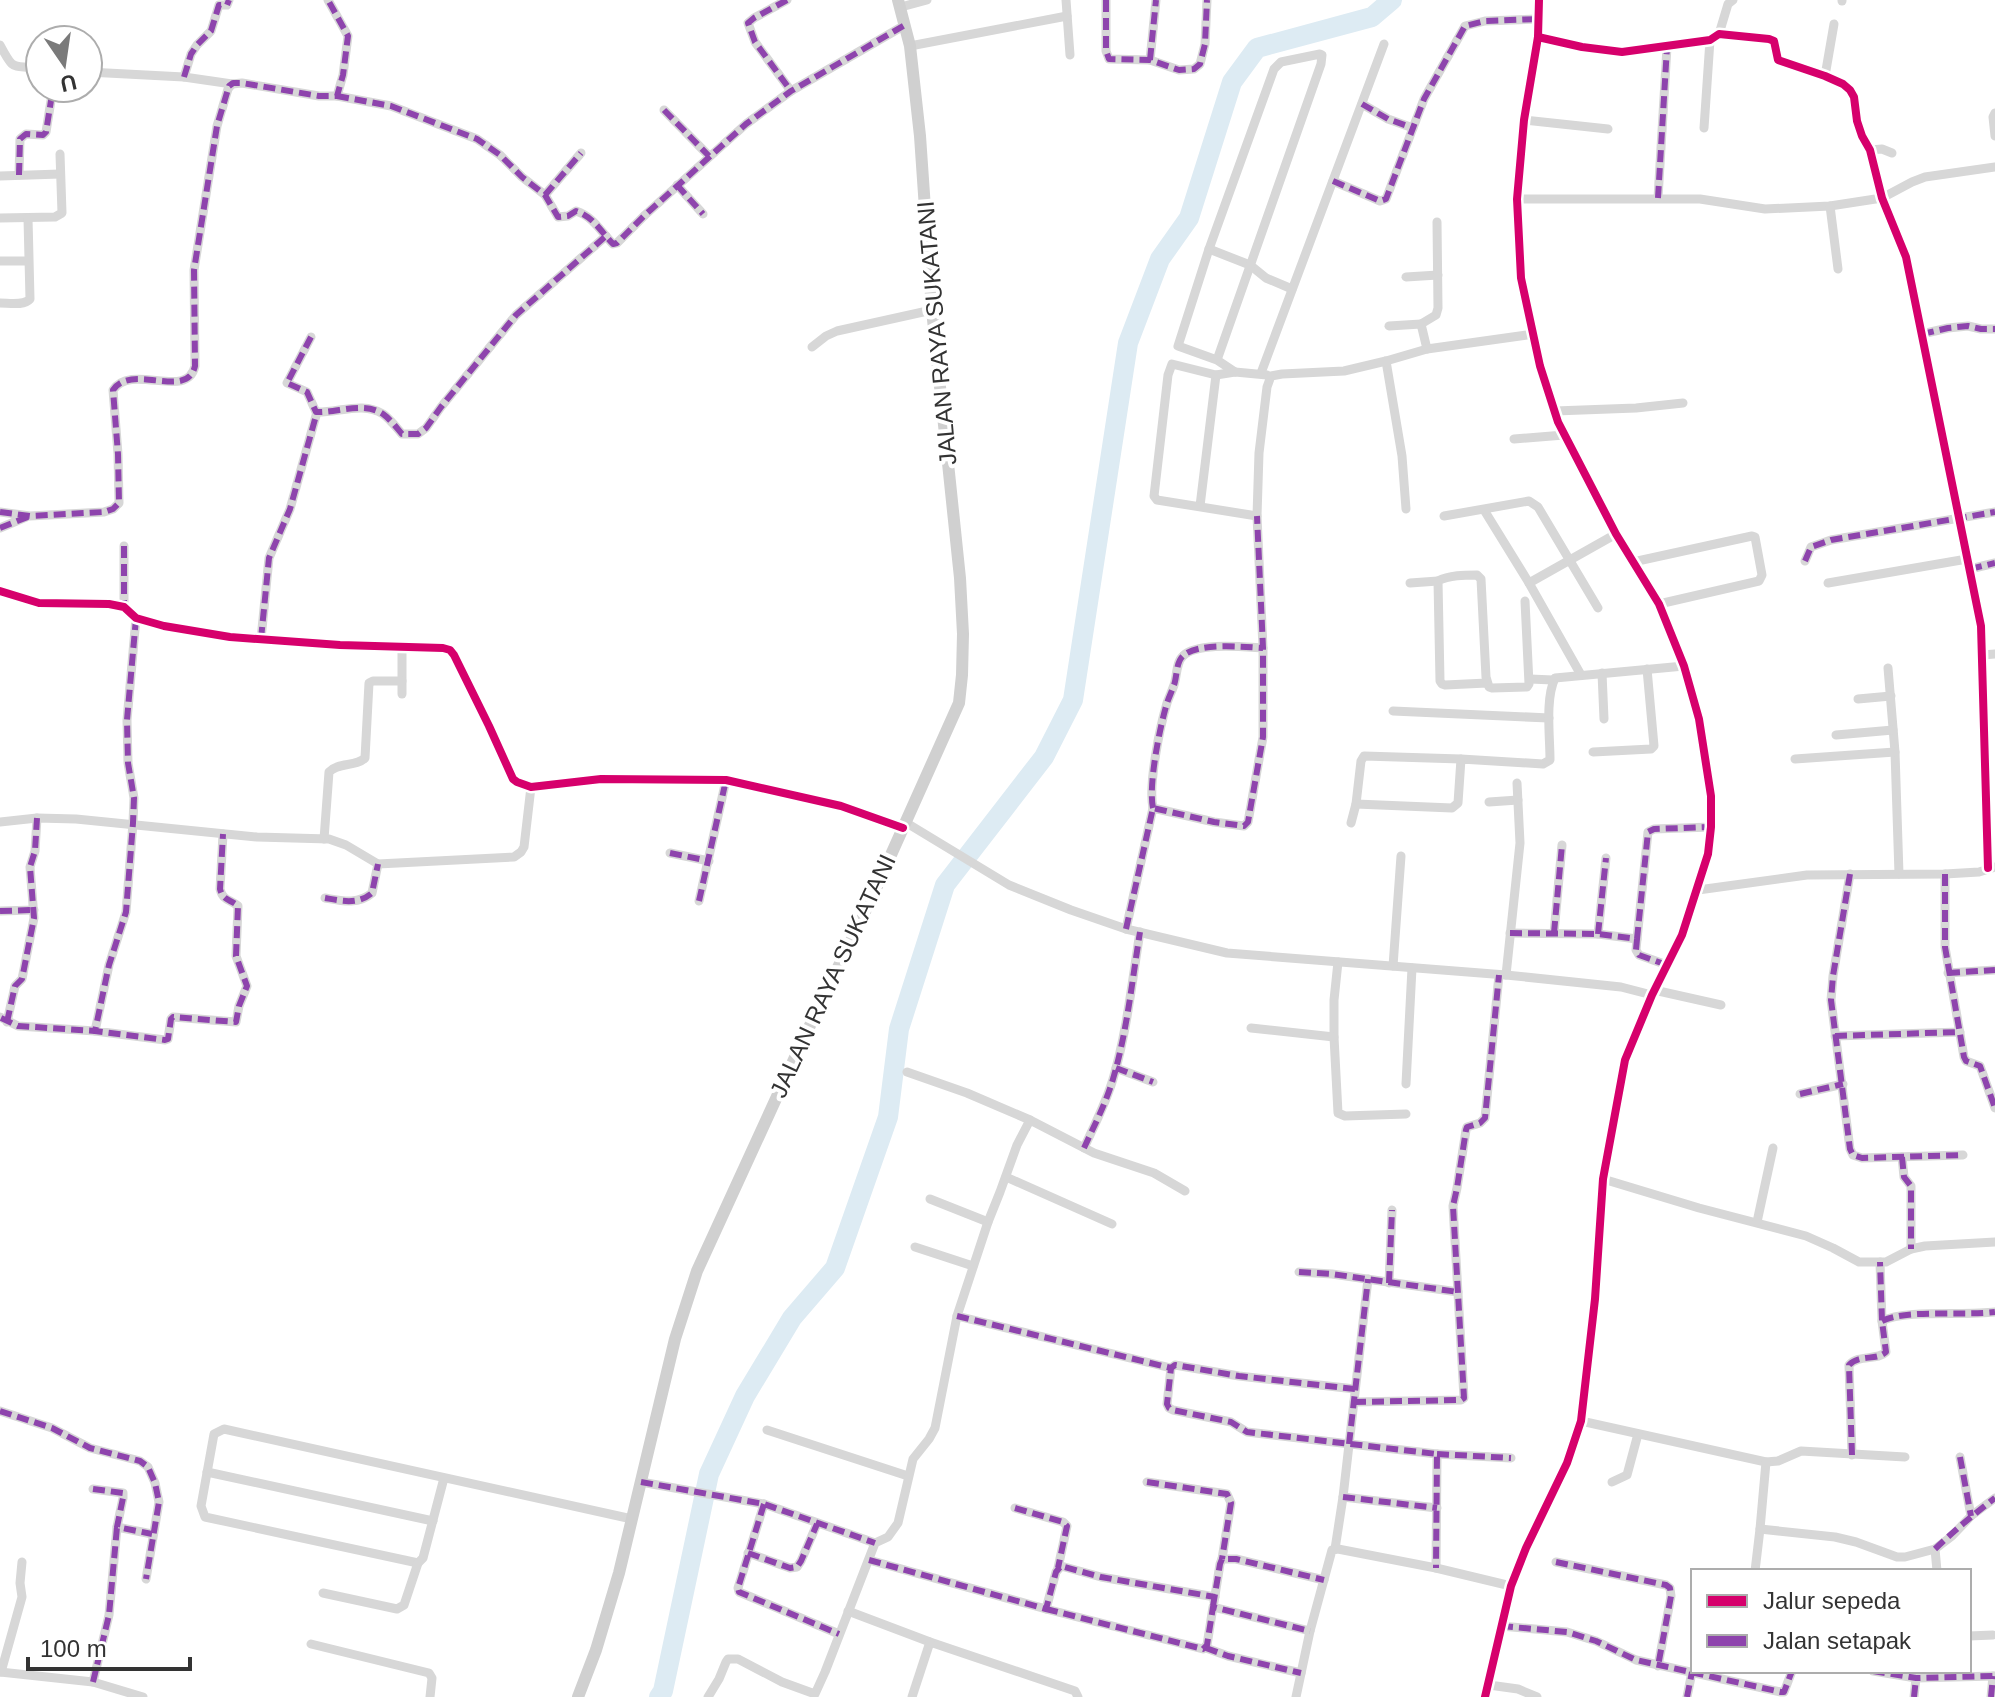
<svg xmlns="http://www.w3.org/2000/svg" width="1995" height="1697" font-family="Arial,sans-serif">
<rect width="100%" height="100%" fill="#fff"/>
<g fill="none" stroke-linecap="round" stroke-linejoin="round">
<path stroke="#ddebf3" stroke-width="20" d="M659,1697L663,1691L709,1474L745,1396L792,1318L835,1268L888,1117L899,1029L945,885L1044,757L1073,700L1128,343L1160,259L1189,218L1232,82L1257,48L1372,17L1392,0"/>
<g stroke="#d7d7d7" stroke-width="9">
<path d="M787,0L754,18L748,23L755,42L791,91"/>
<path d="M1066,0L1070,55"/>
<path d="M1106,0V51L1109,59L1150,60L1179,70L1194,69L1200,64L1205,44L1207,0"/>
<path d="M1842,1V0"/>
<path d="M901,7L927,0"/>
<path d="M1719,34L1728,4L1733,0"/>
<path d="M1538,37L1582,47L1622,52L1710,40L1719,34L1769,39L1774,41L1778,60L1825,76L1843,84L1850,90L1854,97L1857,121L1862,136L1870,150L1882,198L1906,257L1981,626L1988,868"/>
<path d="M0,45C15,73 11,64 40,69"/>
<path d="M910,46L1067,16"/>
<path d="M1150,60L1156,0"/>
<path d="M88,72L184,77L232,84L242,83L319,96H337L343,75L348,36L328,0"/>
<path d="M1825,76L1834,24"/>
<path d="M184,77L191,54L197,45L211,31L219,5H227L229,0"/>
<path d="M337,96L391,106L477,139L500,155L522,177L545,195L558,217L568,216L576,211C594,217 601,232 613,244L617,243L645,215L746,124L791,91L905,25"/>
<path d="M1362,104L1388,119L1413,128"/>
<path d="M664,110L709,156"/>
<path d="M1995,113L1993,117L1995,136"/>
<path d="M1524,120L1608,129"/>
<path d="M1704,128L1710,40"/>
<path d="M1870,150L1882,149L1892,153"/>
<path d="M19,175L20,139L26,134L43,135L46,132L53,88"/>
<path d="M0,176L60,174"/>
<path d="M1333,181L1380,201L1386,199L1424,99L1465,26L1485,21L1538,19"/>
<path d="M677,185L703,214"/>
<path d="M545,195L581,153"/>
<path d="M1658,198L1667,47"/>
<path d="M1517,199H1700L1765,209L1830,206L1882,198L1912,182L1925,177L1995,167"/>
<path d="M1830,206L1838,269"/>
<path d="M0,218L55,217L62,213L60,154"/>
<path d="M1209,249L1250,265L1266,278L1292,289"/>
<path d="M0,261H28"/>
<path d="M1406,277L1438,275"/>
<path d="M0,303C9,303 24,306 30,299L28,218"/>
<path d="M1389,326L1421,324"/>
<path d="M1922,334L1948,328L1968,326L1981,329H1995"/>
<path d="M311,337L287,383L307,392L316,412C338,413 363,401 383,414C390,419 396,427 402,434H418L426,428L441,407L516,315L606,236"/>
<path d="M812,347L826,336L837,331L932,310"/>
<path d="M1427,349L1421,324L1436,315L1438,308L1437,222"/>
<path d="M1217,360L1178,346L1209,249L1274,69L1281,62L1320,54L1322,55L1321,64L1217,360L1235,372"/>
<path d="M1386,361L1402,456L1406,509"/>
<path d="M1261,373L1384,44"/>
<path d="M1555,411L1636,408L1683,403"/>
<path d="M1514,439L1564,435"/>
<path d="M1200,506L1216,375"/>
<path d="M1484,510L1529,583L1581,675"/>
<path d="M0,512L30,516L104,512L113,509L119,503L118,454L113,390C132,362 187,401 195,366L194,270L217,126L228,89L232,84"/>
<path d="M1257,516L1157,500L1154,496L1168,375L1172,364L1216,375L1235,372L1267,375"/>
<path d="M1444,516L1529,501L1538,507L1598,608"/>
<path d="M0,528L26,517"/>
<path d="M124,546V607"/>
<path d="M1805,561L1811,547L1831,540L1995,512"/>
<path d="M1633,562L1752,536L1755,537L1762,575L1759,581L1659,604"/>
<path d="M1970,569L1995,563"/>
<path d="M1410,583L1438,581"/>
<path d="M1529,583L1616,534"/>
<path d="M1828,583L1967,559"/>
<path d="M0,591L39,603L109,604L124,607L136,618L164,626L230,637L340,645L443,648L450,650L454,655L489,726L513,779L517,782L531,787L601,779L726,780L841,806L903,828"/>
<path d="M136,618L127,720L128,763L134,798L133,823L126,912L109,965L95,1031L165,1040L168,1039L171,1019L173,1017L236,1022L239,1006L247,986L236,956L238,906C230,899 223,901 220,889L223,834"/>
<path d="M261,639L269,558L290,509L317,412"/>
<path d="M1982,655L1995,654"/>
<path d="M1888,668L1895,752L1899,874"/>
<path d="M1602,673L1604,719"/>
<path d="M1530,679L1553,680"/>
<path d="M1487,683L1445,685L1442,684L1440,681L1438,581C1449,575 1465,575 1477,575L1481,579L1486,677L1489,687L1492,688L1527,687L1529,684L1525,601"/>
<path d="M402,694V648"/>
<path d="M1858,699L1891,696"/>
<path d="M1393,711L1549,718"/>
<path d="M1836,735L1893,730"/>
<path d="M1593,752L1651,749L1654,746L1647,669"/>
<path d="M1795,759L1895,752"/>
<path d="M1489,802L1518,800"/>
<path d="M1356,804L1452,808L1458,803L1461,759L1543,764L1550,760C1550,736 1545,699 1555,678L1684,666"/>
<path d="M1153,808C1148,785 1160,726 1167,703C1169,697 1172,691 1174,685C1177,677 1176,662 1183,656C1197,642 1244,647 1263,648"/>
<path d="M0,822L37,818L76,819L257,837L329,839L346,845L378,864L514,857L521,852L524,847L531,787"/>
<path d="M905,822L1009,885L1071,910L1126,929L1227,953L1506,975L1621,987L1652,995"/>
<path d="M1351,823L1356,804L1361,761L1364,756L1461,759"/>
<path d="M324,839L329,772C338,762 356,767 365,758L369,683L373,681H402"/>
<path d="M670,853L709,861"/>
<path d="M1850,874L1833,976L1831,1000L1850,1149L1853,1155L1862,1158L1963,1155"/>
<path d="M1945,874V947L1964,1057L1966,1061L1980,1066L1995,1108"/>
<path d="M1698,890L1807,875L1945,874L1979,872L1995,867"/>
<path d="M325,898C342,901 358,905 372,893L378,864"/>
<path d="M699,901L726,780"/>
<path d="M0,911L34,910"/>
<path d="M1126,929L1153,808L1214,822L1244,826L1248,822L1263,737V648L1257,516L1259,453L1267,387L1271,376L1282,374L1344,371L1386,361L1427,349L1534,334"/>
<path d="M1510,933L1598,934L1637,939L1636,950L1639,955L1667,965"/>
<path d="M1554,933L1562,845"/>
<path d="M1598,934L1606,858"/>
<path d="M1637,939L1648,832L1654,829L1711,827"/>
<path d="M1338,962L1334,1000V1037L1338,1113L1345,1116L1406,1114"/>
<path d="M1393,966L1401,856"/>
<path d="M1948,973L1995,970"/>
<path d="M1506,975L1520,843L1517,783"/>
<path d="M1654,990L1721,1005"/>
<path d="M0,1017L18,1026L95,1031"/>
<path d="M7,1022L15,986L22,979L34,918L30,867L35,851L37,818"/>
<path d="M1251,1028L1334,1037"/>
<path d="M1835,1036L1960,1032"/>
<path d="M1116,1068L1153,1082"/>
<path d="M907,1072L967,1093L1030,1120"/>
<path d="M1406,1084L1412,968"/>
<path d="M1800,1094L1843,1084"/>
<path d="M1084,1148C1094,1126 1106,1103 1113,1079C1127,1032 1132,981 1140,932"/>
<path d="M1902,1157L1904,1177L1911,1186V1249"/>
<path d="M1006,1177L1112,1224"/>
<path d="M1603,1179L1699,1208L1806,1236L1833,1248L1859,1262H1886L1911,1249L1925,1246L1995,1242"/>
<path d="M930,1199L988,1222"/>
<path d="M1757,1222L1773,1148"/>
<path d="M915,1247L973,1266"/>
<path d="M1299,1272L1332,1274L1458,1292"/>
<path d="M1389,1283L1392,1210"/>
<path d="M957,1316L1171,1368"/>
<path d="M1882,1321C1906,1309 1965,1316 1995,1312"/>
<path d="M1355,1389L1239,1376L1175,1365L1171,1368L1167,1404L1169,1408L1173,1410L1231,1422L1247,1432L1437,1454L1436,1568"/>
<path d="M1354,1402L1461,1400L1464,1398L1453,1206L1457,1188L1466,1130L1467,1127L1480,1123L1485,1118L1499,975"/>
<path d="M0,1411L52,1428L90,1448L140,1461L148,1467L155,1483L159,1502L146,1579"/>
<path d="M1581,1421L1766,1462L1778,1461L1801,1451L1905,1457"/>
<path d="M767,1430L908,1476"/>
<path d="M1437,1454L1511,1458"/>
<path d="M1852,1455L1849,1365C1859,1354 1877,1361 1886,1352L1882,1321L1880,1262"/>
<path d="M1960,1457L1971,1516"/>
<path d="M1766,1462L1760,1529L1835,1537L1856,1542L1897,1557H1905L1935,1549L1952,1536L1971,1516L1995,1498"/>
<path d="M207,1472L433,1521"/>
<path d="M444,1478L423,1558L418,1563L205,1517L201,1506L214,1434L224,1429L632,1519"/>
<path d="M641,1482L764,1504L875,1543"/>
<path d="M1147,1482L1227,1494L1231,1503L1222,1559"/>
<path d="M1612,1482L1627,1475L1638,1434"/>
<path d="M93,1489L123,1493V1498L117,1527L152,1534"/>
<path d="M1343,1497L1437,1508"/>
<path d="M764,1504L738,1588L739,1592L839,1634"/>
<path d="M1015,1508L1063,1522L1067,1526L1058,1568"/>
<path d="M1335,1549L1343,1497L1368,1279"/>
<path d="M1935,1549L1937,1571"/>
<path d="M748,1553L790,1568L797,1567L801,1561L817,1524"/>
<path d="M869,1560L1046,1609L1056,1572L1061,1566L1101,1577L1215,1597"/>
<path d="M1556,1562L1666,1585L1670,1588L1671,1596L1658,1666"/>
<path d="M1755,1571L1760,1529"/>
<path d="M323,1593L397,1609L404,1605L418,1563"/>
<path d="M1214,1602L1220,1564L1222,1559H1236L1324,1580"/>
<path d="M1046,1609L1203,1649L1207,1645L1213,1607L1310,1631"/>
<path d="M848,1611L930,1642L1075,1691L1078,1697"/>
<path d="M1501,1626L1567,1632L1596,1641L1636,1660L1781,1692H1784L1792,1671"/>
<path d="M1969,1636L1993,1635"/>
<path d="M311,1644L429,1673L432,1678L430,1697"/>
<path d="M1206,1648L1228,1656L1301,1673"/>
<path d="M1873,1671L1916,1678L1995,1676"/>
<path d="M0,1672L93,1682L143,1697"/>
<path d="M1,1672L22,1597L20,1583L22,1562"/>
<path d="M93,1682L109,1615L117,1527"/>
<path d="M1489,1685L1518,1689L1537,1697"/>
<path d="M708,1697L719,1679L726,1662L728,1659H738L782,1682L815,1694L825,1672L875,1543L888,1537L898,1523L913,1459L929,1439L935,1428L957,1316L988,1222L1000,1192L1017,1145L1030,1120L1094,1153L1154,1173L1185,1191"/>
<path d="M912,1697L930,1642"/>
<path d="M1296,1697L1310,1631L1332,1550L1338,1549L1436,1568L1511,1586"/>
<path d="M1687,1697L1692,1672"/>
<path d="M1914,1697L1916,1678"/>
<path d="M1991,1697L1993,1676"/>
</g>
<path stroke="#d7d7d7" stroke-width="11" d="M1485,1697L1511,1586L1526,1548L1567,1463L1581,1421L1595,1299L1603,1179L1625,1060L1652,995L1682,935L1708,854L1711,827V796L1699,719L1684,666L1659,604L1616,534L1558,422L1540,366L1521,278L1517,199L1524,120L1538,37L1539,0"/>
<path stroke="#d0d0d0" stroke-width="12" d="M578,1697L596,1650L619,1573L675,1339L697,1271L802,1042L873,895L959,703L962,675L963,634L960,578L932,310L920,136L910,46L898,0"/>
<g stroke="#8e44ad" stroke-width="6" stroke-dasharray="12 6" stroke-linecap="butt">
<path d="M787,0L754,18L748,23L755,42L791,91"/>
<path d="M1106,0V51L1109,59L1150,60L1179,70L1194,69L1200,64L1205,44L1207,0"/>
<path d="M1150,60L1156,0"/>
<path d="M184,77L191,54L197,45L211,31L219,5H227L229,0"/>
<path d="M337,96L391,106L477,139L500,155L522,177L545,195L558,217L568,216L576,211C594,217 601,232 613,244L617,243L645,215L746,124L791,91L905,25"/>
<path d="M1362,104L1388,119L1413,128"/>
<path d="M664,110L709,156"/>
<path d="M19,175L20,139L26,134L43,135L46,132L53,88"/>
<path d="M1333,181L1380,201L1386,199L1424,99L1465,26L1485,21L1538,19"/>
<path d="M677,185L703,214"/>
<path d="M545,195L581,153"/>
<path d="M1658,198L1667,47"/>
<path d="M1922,334L1948,328L1968,326L1981,329H1995"/>
<path d="M311,337L287,383L307,392L316,412C338,413 363,401 383,414C390,419 396,427 402,434H418L426,428L441,407L516,315L606,236"/>
<path d="M0,512L30,516L104,512L113,509L119,503L118,454L113,390C132,362 187,401 195,366L194,270L217,126L229,86L233,83H242L319,96H337L343,75L348,36L328,0"/>
<path d="M0,528L30,516"/>
<path d="M124,546V607"/>
<path d="M1805,561L1811,547L1831,540L1995,512"/>
<path d="M1970,569L1995,563"/>
<path d="M136,618L127,720L128,763L134,798L133,823L126,912L109,965L95,1031L165,1040L168,1039L171,1019L173,1017L236,1022L239,1006L247,986L236,956L238,906C230,899 223,901 220,889L223,834"/>
<path d="M261,639L269,558L290,509L317,412"/>
<path d="M1153,808C1148,785 1160,726 1167,703C1169,697 1172,691 1174,685C1177,677 1176,662 1183,656C1197,642 1244,647 1263,648"/>
<path d="M670,853L709,861"/>
<path d="M1850,874L1833,976L1831,1000L1850,1149L1853,1155L1862,1158L1963,1155"/>
<path d="M1945,874V947L1964,1057L1966,1061L1980,1066L1995,1108"/>
<path d="M325,898C342,901 358,905 372,893L378,864"/>
<path d="M699,901L726,780"/>
<path d="M0,911L34,910"/>
<path d="M1126,929L1153,808L1214,822L1244,826L1248,822L1263,737V648L1257,516"/>
<path d="M1510,933L1598,934L1637,939L1636,950L1639,955L1667,965"/>
<path d="M1554,933L1562,845"/>
<path d="M1598,934L1606,858"/>
<path d="M1637,939L1648,832L1654,829L1711,827"/>
<path d="M1948,973L1995,970"/>
<path d="M1,1018L18,1026L95,1031"/>
<path d="M7,1022L15,986L22,979L34,918L30,867L35,851L37,818"/>
<path d="M1835,1036L1960,1032"/>
<path d="M1116,1068L1153,1082"/>
<path d="M1800,1094L1843,1084"/>
<path d="M1084,1148C1094,1126 1106,1103 1113,1079C1127,1032 1132,981 1140,932"/>
<path d="M1902,1157L1904,1177L1911,1186V1249"/>
<path d="M1299,1272L1332,1274L1458,1292"/>
<path d="M1389,1283L1392,1210"/>
<path d="M957,1316L1171,1368"/>
<path d="M1882,1321C1906,1309 1965,1316 1995,1312"/>
<path d="M1355,1389L1239,1376L1175,1365L1171,1368L1167,1404L1169,1408L1173,1410L1231,1422L1247,1432L1437,1454L1436,1568"/>
<path d="M1354,1402L1461,1400L1464,1398L1453,1206L1457,1188L1466,1130L1467,1127L1480,1123L1485,1118L1499,975"/>
<path d="M0,1411L52,1428L90,1448L140,1461L148,1467L155,1483L159,1502L146,1579"/>
<path d="M1349,1444L1368,1279"/>
<path d="M1437,1454L1511,1458"/>
<path d="M1852,1455L1849,1365C1859,1354 1877,1361 1886,1352L1882,1321L1880,1262"/>
<path d="M1960,1457L1971,1516"/>
<path d="M641,1482L764,1504L875,1543"/>
<path d="M1147,1482L1227,1494L1231,1503L1222,1559"/>
<path d="M93,1489L123,1493V1498L117,1527L152,1534"/>
<path d="M1343,1497L1437,1508"/>
<path d="M764,1504L738,1588L739,1592L839,1634"/>
<path d="M1015,1508L1063,1522L1067,1526L1058,1568"/>
<path d="M1935,1549C1954,1531 1974,1514 1995,1498"/>
<path d="M748,1553L790,1568L797,1567L801,1561L817,1524"/>
<path d="M869,1560L1046,1609L1056,1572L1061,1566L1101,1577L1215,1597"/>
<path d="M1556,1562L1666,1585L1670,1588L1671,1596L1658,1666"/>
<path d="M1213,1606L1220,1564L1222,1559H1236L1324,1580"/>
<path d="M1046,1609L1203,1649L1207,1645L1213,1607L1310,1631"/>
<path d="M1501,1626L1567,1632L1596,1641L1636,1660L1781,1692H1784L1792,1671"/>
<path d="M1206,1648L1228,1656L1301,1673"/>
<path d="M1873,1671L1916,1678L1995,1676"/>
<path d="M93,1682L109,1615L117,1527"/>
<path d="M1687,1697L1692,1672"/>
<path d="M1914,1697L1916,1678"/>
<path d="M1991,1697L1993,1676"/>
</g>
<defs>
<g id="cycleway">
<path d="M1538,37L1582,47L1622,52L1710,40L1719,34L1769,39L1774,41L1778,60L1825,76L1843,84L1850,90L1854,97L1857,121L1862,136L1870,150L1882,198L1906,257L1981,626L1988,868"/>
<path d="M0,591L39,603L109,604L124,607L136,618L164,626L230,637L340,645L443,648L450,650L454,655L489,726L513,779L517,782L531,787L601,779L726,780L841,806L903,828"/>
<path d="M1485,1697L1511,1586L1526,1548L1567,1463L1581,1421L1595,1299L1603,1179L1625,1060L1652,995L1682,935L1708,854L1711,827V796L1699,719L1684,666L1659,604L1616,534L1558,422L1540,366L1521,278L1517,199L1524,120L1538,37L1539,0"/>
</g>
</defs>
<use href="#cycleway" stroke="#fff" stroke-width="13"/>
<use href="#cycleway" stroke="#d6006c" stroke-width="8"/>
</g>
<g text-anchor="middle" stroke-width="8" stroke-linejoin="round" paint-order="stroke">
<g font-size="24" fill="#333" stroke="#fff">
<text transform="translate(937 333) rotate(-95)" y="8">JALAN RAYA SUKATANI</text>
<text transform="translate(833 976) rotate(-65)" y="8">JALAN RAYA SUKATANI</text>
</g>
</g>
<rect x="1691" y="1569" width="280" height="104" fill="#ffffff" stroke="#adadad" stroke-width="2"/>
<rect x="1707" y="1595" width="40" height="12" fill="#d6006c" stroke="#adadad" stroke-width="2"/>
<text x="1763" y="1609" font-size="24" fill="#333333">Jalur sepeda</text>
<rect x="1707" y="1635" width="40" height="12" fill="#8e44ad" stroke="#adadad" stroke-width="2"/>
<text x="1763" y="1649" font-size="24" fill="#333333">Jalan setapak</text>
<g transform="translate(64 64) rotate(167)"><circle r="38" fill="#ffffff" stroke="#adadad" stroke-width="2"/>
<path d="M0-6L14 30L0 20L-14 30Z" fill="#7a7a7a"/>
<text y="-12" font-size="22" font-weight="bold" text-anchor="middle" fill="#333333">U</text>
</g>
<path d="M28 1657v12h162v-12" fill="none" stroke="#333333" stroke-width="4"/>
<text x="40" y="1657" font-size="24" fill="#333333" stroke="#ffffff" stroke-width="6" paint-order="stroke">100 m</text>
</svg>
